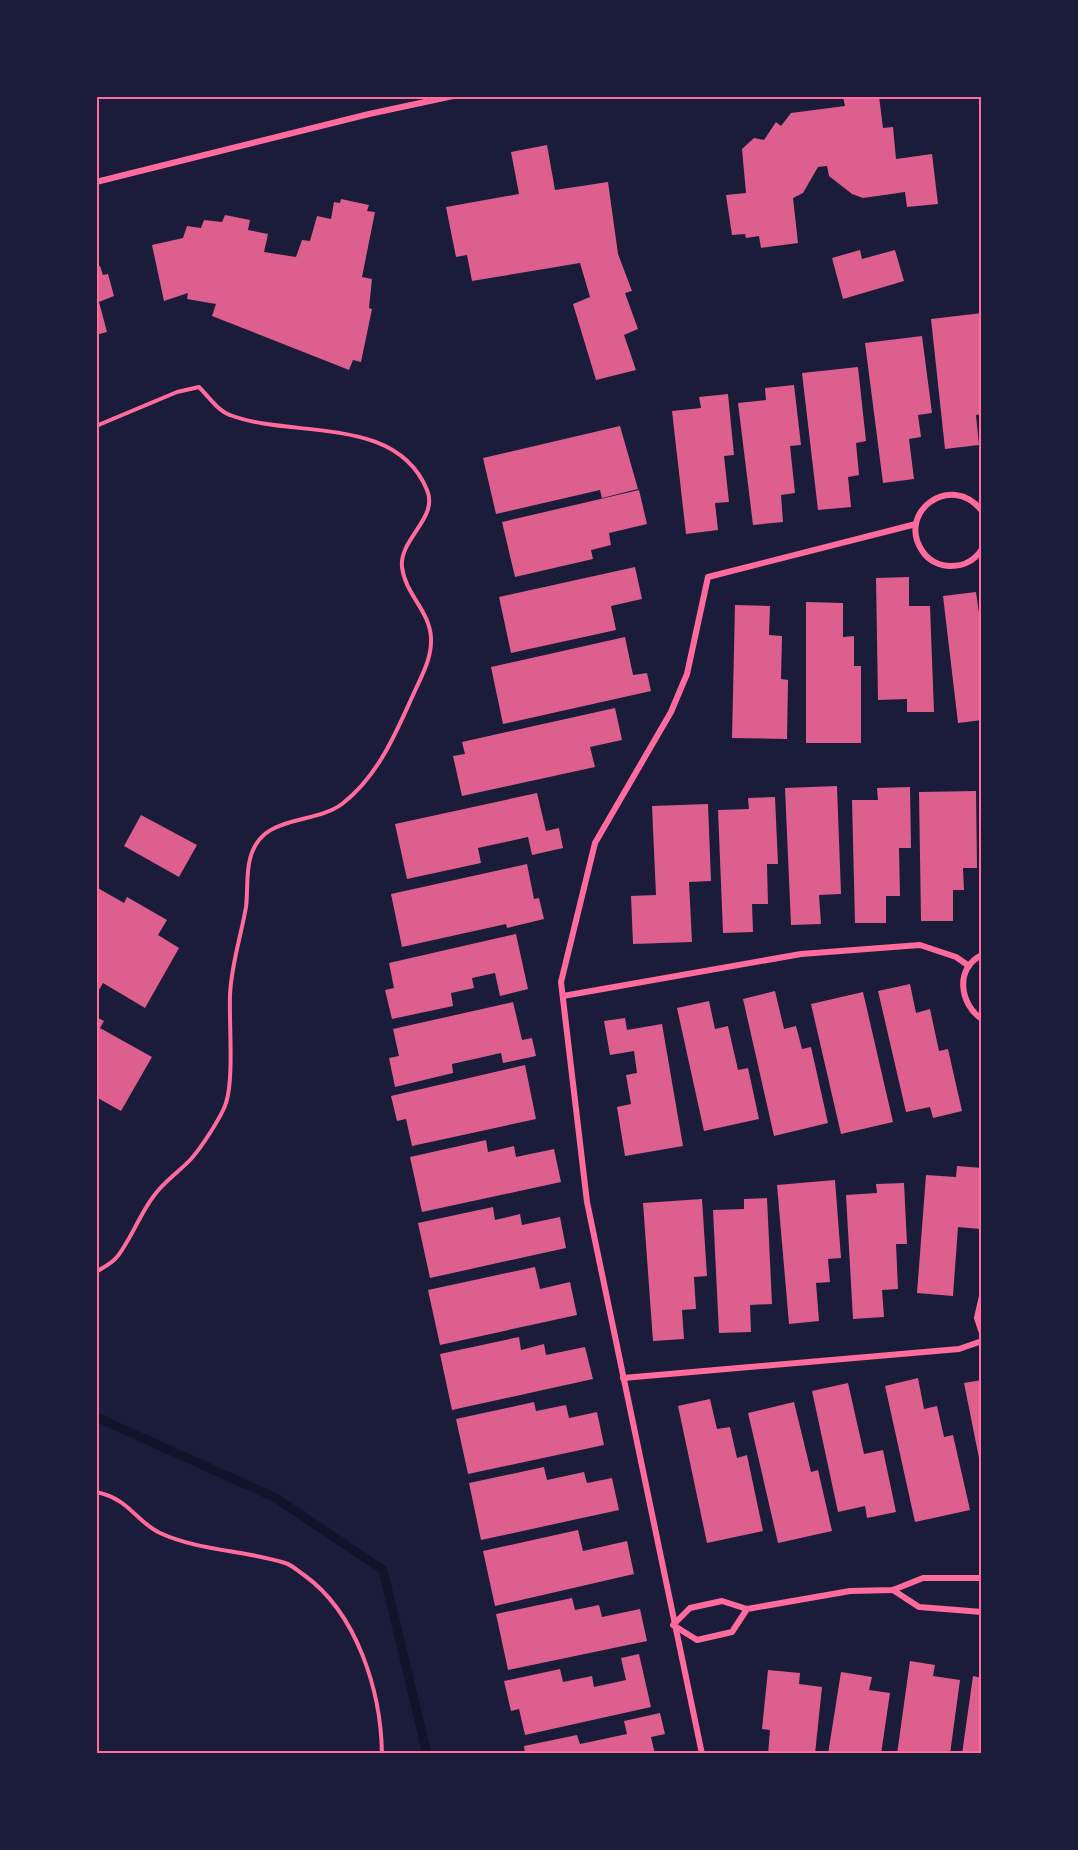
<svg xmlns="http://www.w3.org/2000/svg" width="1078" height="1850" font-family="'Golos Text',sans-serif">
<rect width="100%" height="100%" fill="#1b1b3a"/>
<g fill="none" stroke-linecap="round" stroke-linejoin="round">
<path stroke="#12122b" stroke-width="9" d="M96,1417L276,1498L383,1570L427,1754"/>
</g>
<g fill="#dd5f8e">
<path d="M167,96H201V99L167,98Z"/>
<path d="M843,96H879L883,128L893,127L896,159L932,154L938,204L907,207L905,192L863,198L852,194L829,176L827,166L818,167L803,193L793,198L798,243L761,248L759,236L746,238L745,234L732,235L726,195L746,193L742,149L754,138L764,140L776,122L781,126L791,113L845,106Z"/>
<path d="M547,145L555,190L608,182L618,254L632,291L625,293L638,329L624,335L636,370L596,380L573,304L590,297L580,263L472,281L467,255L456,257L446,207L519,194L511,152Z"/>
<path d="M341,199L369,205L367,211L375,212L362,277L372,279L369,308L372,309L361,362L353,360L349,370L212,316L216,304L187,299L188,293L164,301L152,245L183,238L187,226L201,228L204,220L222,222L225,215L250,220L248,230L268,234L264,252L296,257L302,240L310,241L317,216L331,219L334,202L340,203Z"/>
<path d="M860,250L862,259L895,250L904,281L843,299L832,258Z"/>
<path d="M100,266L103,275L108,274L114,296L99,302L107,332L96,335V267Z"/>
<path d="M982,313V414L976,415L979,445L945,449L931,319Z"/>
<path d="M922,336L932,413L918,415L921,437L909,439L914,479L883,483L865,343Z"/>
<path d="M858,367L866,441L856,443L859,475L848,477L851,507L818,510L802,373Z"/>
<path d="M794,385L801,445L790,446L795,493L781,495L783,522L753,525L738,403L766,400L765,388Z"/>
<path d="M728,394L734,455L724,456L729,502L715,503L718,530L686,534L672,411L701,408L699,397Z"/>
<path d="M620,426L638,489L602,498L600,490L496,514L483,458Z"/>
<path d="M639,490L647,524L609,533L611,545L591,550L593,559L515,577L502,522Z"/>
<path d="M635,567L642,599L611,606L616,630L511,653L499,597Z"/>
<path d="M909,577V606H930L934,712H907V699L878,700L876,578Z"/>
<path d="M976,592L980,620H982V720L958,723L943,596Z"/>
<path d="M806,602L843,603V637L854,636V666H861V743H806Z"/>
<path d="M735,605L770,606L769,635L782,636L781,679L788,680L787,739L732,738Z"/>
<path d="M625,637L633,675L647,673L651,691L503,724L491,667Z"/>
<path d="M615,708L622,740L590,747L595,767L462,796L453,756L465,754L462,742Z"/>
<path d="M837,786L841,894L819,895L821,924L791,925L785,788Z"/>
<path d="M910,787L911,848H899L900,896H886V923H855L852,800H878L877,788Z"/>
<path d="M976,791L977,868H963L964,890H953V921H921L919,792Z"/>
<path d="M537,793L546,831L559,828L563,848L532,855L528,837L478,848L481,863L407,879L395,824Z"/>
<path d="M775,797L778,864H767L768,904H752L753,932L723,933L718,810L749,809L748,798Z"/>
<path d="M708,804L711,881L689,882L692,942L633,944L631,896L656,895L652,806Z"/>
<path d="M141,815L197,845L179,877L124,846Z"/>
<path d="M527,864L534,899L539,898L544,919L507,928L506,924L402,947L391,894Z"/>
<path d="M96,887L124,903L127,897L167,920L158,935L179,948L145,1008L103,983L96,995Z"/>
<path d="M516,934L528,989L500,996L495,973L472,978L474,988L451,993L453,1006L392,1019L385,990L394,988L389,963Z"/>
<path d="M910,984L916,1013L930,1009L939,1051L948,1049L962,1111L933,1118L930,1107L906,1112L878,991Z"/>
<path d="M775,991L784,1029L796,1026L802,1049L811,1047L828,1123L774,1136L743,999Z"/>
<path d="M863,992L893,1122L841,1134L811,1004Z"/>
<path d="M709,1001L715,1029L728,1026L738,1070L748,1068L759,1119L704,1131L677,1008Z"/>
<path d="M513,1002L522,1040L532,1038L536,1056L503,1063L501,1053L452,1064L453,1073L395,1087L389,1058L399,1056L393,1029Z"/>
<path d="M96,1017L104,1021L100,1028L152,1057L121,1111L96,1097Z"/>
<path d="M625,1018L627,1030L662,1024L683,1146L625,1156L617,1107L631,1104L626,1075L637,1073L634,1051L610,1055L604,1021Z"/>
<path d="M525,1065L536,1119L412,1146L406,1119L397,1121L391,1096Z"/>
<path d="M486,1140L488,1152L514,1146L516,1157L554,1149L561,1182L422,1212L410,1157Z"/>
<path d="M957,1166L982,1168L980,1229L958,1227L953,1296L917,1293L926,1175L956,1177Z"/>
<path d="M835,1180L841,1258L828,1259L830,1282L816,1283L819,1321L789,1324L777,1185Z"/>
<path d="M904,1183L907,1244H896L898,1289L882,1290L884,1317L853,1319L846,1195L877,1193L876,1184Z"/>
<path d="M767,1198L772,1304L750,1305L751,1332L719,1333L713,1210L744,1209V1199Z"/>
<path d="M702,1199L707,1276L694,1277L696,1309L682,1310L684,1339L653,1341L643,1203Z"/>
<path d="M493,1207L495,1220L520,1214L522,1225L560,1217L566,1248L430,1278L418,1223Z"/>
<path d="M535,1267L540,1289L570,1282L577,1315L440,1345L428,1290Z"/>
<path d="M519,1337L521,1350L544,1344L546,1355L585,1347L593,1379L452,1410L440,1354Z"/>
<path d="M918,1378L924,1409L937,1406L944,1437L953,1435L970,1510L915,1522L885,1386Z"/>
<path d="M982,1380V1468H981L964,1383Z"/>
<path d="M848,1383L864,1454L883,1450L896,1512L867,1518L865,1506L838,1512L812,1391Z"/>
<path d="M710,1399L717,1429L730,1427L737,1458L747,1455L763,1531L707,1543L678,1406Z"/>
<path d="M534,1402L536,1411L566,1405L569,1418L597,1412L604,1445L468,1474L456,1419Z"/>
<path d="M794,1402L811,1472L818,1470L832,1531L778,1543L748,1413Z"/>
<path d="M544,1467L547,1480L584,1472L587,1483L612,1478L619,1510L481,1540L469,1483Z"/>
<path d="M578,1530L583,1551L627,1541L634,1574L495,1606L483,1551Z"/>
<path d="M572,1598L575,1610L599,1605L602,1617L640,1609L647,1641L508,1670L496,1614Z"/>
<path d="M639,1654L651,1707L525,1735L519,1709L511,1711L504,1681L560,1669L563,1682L592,1676L594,1687L626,1680L621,1658Z"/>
<path d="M910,1661L935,1665L933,1676L960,1680L950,1754H897Z"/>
<path d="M768,1670L800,1673L799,1684L822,1687L815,1754H768L770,1730L762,1729Z"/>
<path d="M841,1672L872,1677L869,1690L890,1693L881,1754H828Z"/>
<path d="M973,1676L982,1678V1754H962Z"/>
<path d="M660,1713L665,1734L651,1737L655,1754H525L524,1746L577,1735L580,1744L627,1734L624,1721Z"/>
</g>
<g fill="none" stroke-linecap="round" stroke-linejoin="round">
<g stroke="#ff6b9d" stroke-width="4">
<path d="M96,426L177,392L199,387C208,396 218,411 230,415C292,439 396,414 427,490C439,518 399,539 402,567C405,594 430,611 431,638C432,659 421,677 413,695C395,735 378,776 342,804C312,826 261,813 250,859C246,874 248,891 246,907C241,936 231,966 230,995C229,1023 234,1079 226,1103C222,1116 201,1148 191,1159C179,1172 163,1182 153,1197C140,1214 128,1245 116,1258C111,1264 102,1268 96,1272"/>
<path d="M96,1492C130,1499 135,1521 160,1533C199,1551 245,1550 285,1563C292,1565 298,1571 304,1575C357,1613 381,1691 382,1754"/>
</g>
<g stroke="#ff6b9d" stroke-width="6">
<path d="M96,182L369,114L453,96"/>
<path d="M982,511C951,471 895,513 923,552C929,561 940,566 951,566C964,566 975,560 982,549"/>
<path d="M982,955C954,968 960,1005 982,1019"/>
<path d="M563,996L801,954L920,945L956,957L969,966"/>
<path d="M982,1296L977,1318L982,1333"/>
<path d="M623,1378L959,1349L982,1341"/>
<path d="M893,1590L919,1607L982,1612"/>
<path d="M747,1609L732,1632L697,1640L673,1625L690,1608L722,1601L747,1609L850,1591L893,1590L923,1578H982"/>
<path d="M702,1754L587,1202L561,982L595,843L671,712L687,674L708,577L916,524"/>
</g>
</g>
<rect width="1078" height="1850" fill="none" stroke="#1b1b3a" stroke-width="195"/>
<rect x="98" y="98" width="882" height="1654" fill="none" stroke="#ff6b9d" stroke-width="2"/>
</svg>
